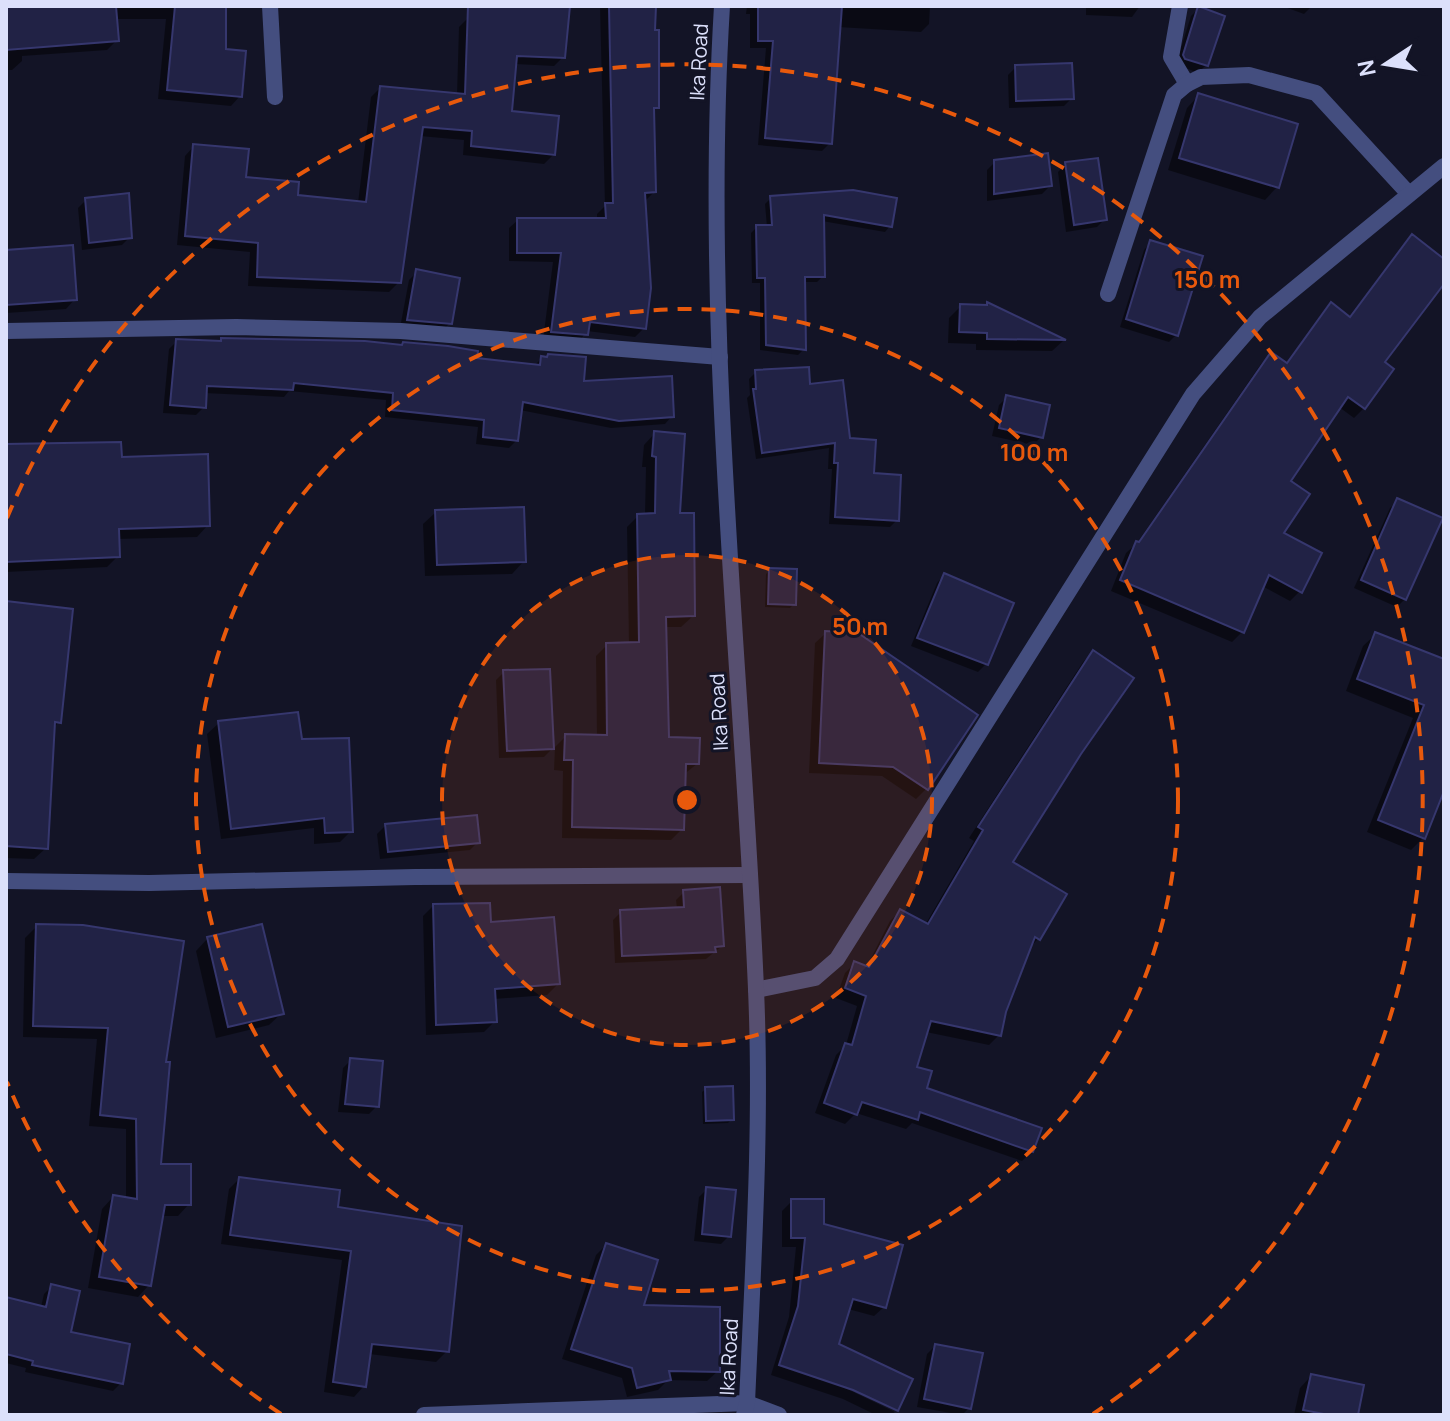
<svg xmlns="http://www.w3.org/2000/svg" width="1450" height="1421" font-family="Manrope,sans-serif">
<rect width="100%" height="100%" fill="#131426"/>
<g fill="#0007">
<path d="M47,6H224V51L240,96L231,106L158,99L166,19H116L117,40L107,50L22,56V61L12,70H6V9H47Z"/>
<path d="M505,6H568L563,57L554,66L515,64L510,113L554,154L544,164L463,155L464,140L420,136L399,282L389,292L248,286L250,252L177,245L185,156L194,146L244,178L296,197L358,203L371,97L380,88L457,95L459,27L469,17Z"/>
<path d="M600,6H654L657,107L652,112L654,192L645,201L644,328L635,337L587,331L578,343L543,340L553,262L509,261V228L518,220H597V214L605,206Z"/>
<path d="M747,6H930L929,24L921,32L838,27L830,143L822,151L758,145L766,48H750V14H746Z"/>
<path d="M1086,6H1140L1132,17L1086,15Z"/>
<path d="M1282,6H1312L1304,14Z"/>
<path d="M1199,8L1206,65L1198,73L1176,64L1191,16Z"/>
<path d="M1016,67L1072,98L1064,106L1009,108L1008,75Z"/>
<path d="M1199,95L1296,125L1277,187L1265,200L1168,170L1187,108Z"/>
<path d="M995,162L1050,186L1042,194L987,201V170Z"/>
<path d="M1066,164L1105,219L1097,227L1066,232L1058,172Z"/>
<path d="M771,198L890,226L885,232L822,221L823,276L817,282H803L804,349L798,355L760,350V283H752L751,233L757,227H767L765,204Z"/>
<path d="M86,200L130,237L122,245L82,250L78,208Z"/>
<path d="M1151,242L1176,335L1169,342L1120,327L1144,250Z"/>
<path d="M1402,247L1444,261V281L1382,363L1364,408L1354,418L1339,407L1288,481L1281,533L1300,591L1290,601L1262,586L1242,632L1232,642L1111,591L1126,553L1137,543L1261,364L1271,354L1286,365L1331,305L1348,318Z"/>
<path d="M6,252L75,299L66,309L6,313Z"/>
<path d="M417,272L450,323L442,331L400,328L409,280Z"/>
<path d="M987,304L1063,341L1052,351L976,350V344L948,343L949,318L961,306L985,307Z"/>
<path d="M177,341L475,360L534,366L541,359L582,383L672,416L665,424L611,428L520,410L517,440L509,448L476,444L478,427L385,417L386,400L289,391L284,397L204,393V407L196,415L163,413L169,349Z"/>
<path d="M756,372L808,386L871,475L897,520L890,527L829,524L832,469H828L829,448L756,459L747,398L750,395L749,379Z"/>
<path d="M1007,397L1041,437L1033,445L992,436L999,405Z"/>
<path d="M655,433L678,515L693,616L681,627H664L667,739L697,764L683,775L682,829L671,840L562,838L563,771L554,770L555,747L566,736L597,737L596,656L607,645L629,644L627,527L638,516L645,515L646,467H642L644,445Z"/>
<path d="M6,446L120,459L208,525L197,537L117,539L118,556L107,567L6,572Z"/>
<path d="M1398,501L1405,599L1397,607L1354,588L1390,508Z"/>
<path d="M436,512L524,561L512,574L425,576L423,524Z"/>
<path d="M770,570L794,604L790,608L765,607L766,574Z"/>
<path d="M944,575L986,664L978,672L911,646L937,583Z"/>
<path d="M6,603L59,722L53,728L46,848L34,859L6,858Z"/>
<path d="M826,633L926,789L916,799L882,776L809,773L815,643Z"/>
<path d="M1376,634L1444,661V786L1423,838L1411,850L1367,832L1413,718L1346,691L1363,646Z"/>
<path d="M1093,652L1079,753L1010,863L1038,939L1028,949L1004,1011L999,1035L989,1045L926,1032L915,1068L925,1090L1032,1151L1022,1161L912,1123L906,1129L856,1113L845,1124L815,1113L836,1055L846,1045L857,1006L836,998L845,973L855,963L866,968L890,921L900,911L925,925L974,841L969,838L1083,662Z"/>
<path d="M504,672L552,749L544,757L499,758L496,680Z"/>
<path d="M219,723L300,741L351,831L340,842L314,844V828L221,839L207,734Z"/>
<path d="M385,826L478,842L470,850L380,859L377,834Z"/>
<path d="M684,892L722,946L706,959L615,963L613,920L621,912L677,909L676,900Z"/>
<path d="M433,906L489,924L558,984L547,995L494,999L495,1021L484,1032L426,1035L423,916Z"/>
<path d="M37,926L164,1063L159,1166L189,1204L178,1216H161L149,1285L138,1297L88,1288L102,1209L113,1197L126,1199V1129L89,1126L97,1039L23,1037L25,938Z"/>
<path d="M208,938L282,1013L269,1025L216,1038L196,951Z"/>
<path d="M351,1060L377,1106L369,1114L338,1112L343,1068Z"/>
<path d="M706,1089L732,1119L728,1123L703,1124L702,1092Z"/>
<path d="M239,1179L336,1208L447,1351L436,1362L369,1354L364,1386L354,1397L324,1392L342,1260L221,1244L229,1189Z"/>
<path d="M707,1189L729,1236L721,1244L694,1241L699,1197Z"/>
<path d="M792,1201H822V1225L900,1246L884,1307L874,1316L848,1309L837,1345L910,1380L895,1411V1408L845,1383L843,1387L895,1412L891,1415H876L843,1399L771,1375L789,1317L796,1247H782V1211Z"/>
<path d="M606,1245L641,1307L718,1371L707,1381L668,1380L658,1390L627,1397L622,1378L562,1359L596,1255Z"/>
<path d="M52,1286L68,1333L121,1383L113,1391L25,1372L26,1368L6,1363V1299L41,1307L44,1294Z"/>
<path d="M935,1346L969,1408L962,1415L917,1407L927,1354Z"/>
<path d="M1311,1376L1356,1415H1294L1300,1388Z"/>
</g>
<g fill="#212245" stroke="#36376e" stroke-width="2">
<path d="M70,6H116L119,41L6,50V7Z"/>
<path d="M175,6H226V49L246,51L242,97L167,90Z"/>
<path d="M468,6H570L565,58L517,56L512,111L559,116L555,155L471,146L472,131L423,127L401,283L257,277L258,243L185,236L193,144L249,149L246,177L299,182L298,195L366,202L380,86L465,94Z"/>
<path d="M609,6H656L655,30H659V108H654L656,192L645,193L651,288L646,329L590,322L588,335L551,332L561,253H517V218H606L605,203H613Z"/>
<path d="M758,6H842L832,144L765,138L773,41H758Z"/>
<path d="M1198,6L1225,16L1208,66L1185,59L1183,55Z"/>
<path d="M1072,63L1074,99L1016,101L1015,65Z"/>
<path d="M1198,93L1298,124L1279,188L1179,158Z"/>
<path d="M1048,153L1052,186L994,194V160Z"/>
<path d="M1098,158L1107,220L1074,225L1065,162Z"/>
<path d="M853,190L897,198L892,227L824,215L825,277H805L806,350L766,345L765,278H757L756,225H772L770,196Z"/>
<path d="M129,193L132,238L89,243L85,198Z"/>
<path d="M1412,234L1444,259V284L1385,362L1394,369L1365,409L1348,397L1291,481L1310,494L1284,533L1322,553L1302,593L1269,575L1244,633L1120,580L1136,541L1139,542L1271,352L1287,363L1331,302L1350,317Z"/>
<path d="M1150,240L1203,256L1178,336L1126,319Z"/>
<path d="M73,245L77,300L6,305V250Z"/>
<path d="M416,269L460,278L452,324L407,320Z"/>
<path d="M987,302L1066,340L987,339V333L959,332L960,304L987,305Z"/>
<path d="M221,338L365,341L402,345L403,342L448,346L478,351L477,358L540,365L541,356L547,357L548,354L586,357L584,381L672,376L674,417L619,421L523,402L518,441L483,437L484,420L392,410L393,393L294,383L293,390L207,386L206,408L170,405L176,339L221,341Z"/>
<path d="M809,367L810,384L843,380L850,438L876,440L874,473L901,475L899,521L835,517L838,463H834L835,443L762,453L753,389H756L755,370Z"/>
<path d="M1006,395L1050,405L1043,438L999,428Z"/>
<path d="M654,431L685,434L680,513H694L695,616L666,617L669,737L700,738L699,764H686L684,830L572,827L573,760H564L565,734L607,735L606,643L639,642L637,514L655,513L656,457L652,456Z"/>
<path d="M121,442L122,457L208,454L210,526L119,529L120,557L6,562V444Z"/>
<path d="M1397,498L1443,518L1406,600L1361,580Z"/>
<path d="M524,507L526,562L437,565L435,510Z"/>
<path d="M769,568L797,569L796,605L768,604Z"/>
<path d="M944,573L1014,603L988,665L917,638Z"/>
<path d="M6,601L73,609L61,723L55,722L48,849L6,846Z"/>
<path d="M825,631L858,633L978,715L928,790L893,767L819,763Z"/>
<path d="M1375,632L1444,659V791L1425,839L1378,820L1424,705L1357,679Z"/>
<path d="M1093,650L1134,678L1081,754L1013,862L1067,894L1040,940L1035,937L1006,1012L1001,1036L931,1021L917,1067L932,1071L927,1088L1042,1128L1033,1152L920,1112L918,1120L862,1102L857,1115L824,1103L845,1043L852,1045L866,996L845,988L854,961L869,967L900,909L928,924L983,830L978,827Z"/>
<path d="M550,669L554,749L507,751L503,670Z"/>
<path d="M298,712L302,739L349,738L353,832L325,833L324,818L231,829L218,721Z"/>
<path d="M477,815L480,843L388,852L385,824Z"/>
<path d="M720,887L724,946L715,947L716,952L622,956L620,910L684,907L683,890Z"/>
<path d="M490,903L491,922L554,917L560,984L495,989L497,1022L436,1025L433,904Z"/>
<path d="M36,924L83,925L184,941L166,1062H170L161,1164H191V1205H165L151,1286L99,1277L113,1195L137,1199L136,1119L100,1115L108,1028L33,1026Z"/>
<path d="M262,924L284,1014L228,1027L207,937Z"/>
<path d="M350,1058L383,1061L379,1107L345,1104Z"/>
<path d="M733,1086L734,1120L706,1121L705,1087Z"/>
<path d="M239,1177L340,1190L338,1207L462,1226L449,1352L372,1344L366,1387L333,1382L351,1251L230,1235Z"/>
<path d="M706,1187L736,1190L731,1237L702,1234Z"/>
<path d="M791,1199H824V1224L903,1245L886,1308L853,1299L839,1344L913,1379L898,1411L853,1390L779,1365L798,1306L805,1238H791Z"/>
<path d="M606,1243L658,1260L644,1305L720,1307V1372L669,1371L671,1380L637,1388L632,1368L571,1349Z"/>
<path d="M51,1284L80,1291L71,1332L130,1344L123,1384L32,1365L33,1361L6,1354V1297L46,1307Z"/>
<path d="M935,1344L983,1353L971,1409L924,1399Z"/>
<path d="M1311,1374L1364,1385L1358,1415H1329L1303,1410Z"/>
</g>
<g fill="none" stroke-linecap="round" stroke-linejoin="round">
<g stroke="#444e7f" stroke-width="16">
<path d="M270,6L275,97"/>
<path d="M1180,6L1171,57L1187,84"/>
<path d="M1108,294L1174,95L1187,84L1201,77L1249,75L1316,93L1409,194"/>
<path d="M6,331L236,327L401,331L720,357"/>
<path d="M6,881L149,883L415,877L748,875"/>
<path d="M756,990L815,978L837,959L1193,394L1260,317L1444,166"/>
<path d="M424,1415L747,1403L779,1415"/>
</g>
<path stroke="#444e7f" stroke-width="16" d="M722,6C702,333 742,662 756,989C762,1127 753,1265 747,1403L744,1415"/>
</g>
<circle cx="687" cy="800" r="245" fill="#e8590c" fill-opacity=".12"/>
<g fill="none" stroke="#e8590c" stroke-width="4" stroke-dasharray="14 10">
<circle cx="687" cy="800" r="245"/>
<circle cx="687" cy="800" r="491"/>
<path d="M281 1414A736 736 0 0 1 7 1082M7 518A736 736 0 1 1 1093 1414"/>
</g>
<g text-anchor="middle" stroke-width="6" stroke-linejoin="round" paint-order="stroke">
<g font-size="20" fill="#dce0fb" stroke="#131426">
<text transform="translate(699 62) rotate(-87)" y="7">Ika Road</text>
<text transform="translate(719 712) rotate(-93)" y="7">Ika Road</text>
<text transform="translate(729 1357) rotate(-87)" y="7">Ika Road</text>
</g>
</g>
<circle cx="687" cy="800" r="12" fill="#e8590c" stroke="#131426" stroke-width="4"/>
<g font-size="24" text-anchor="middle" font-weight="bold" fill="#e8590c" stroke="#131426" stroke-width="6" stroke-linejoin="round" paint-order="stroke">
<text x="1207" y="288">150 m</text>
<text x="1034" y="461">100 m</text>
<text x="860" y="635">50 m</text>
</g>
<rect width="1450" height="1421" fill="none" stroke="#dce0fb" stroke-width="16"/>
<g transform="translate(1386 64) rotate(258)" stroke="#131426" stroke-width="6" paint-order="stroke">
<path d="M0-6L14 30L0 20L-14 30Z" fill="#dce0fb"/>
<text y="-12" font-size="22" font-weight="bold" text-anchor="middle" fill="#dce0fb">N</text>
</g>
</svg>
